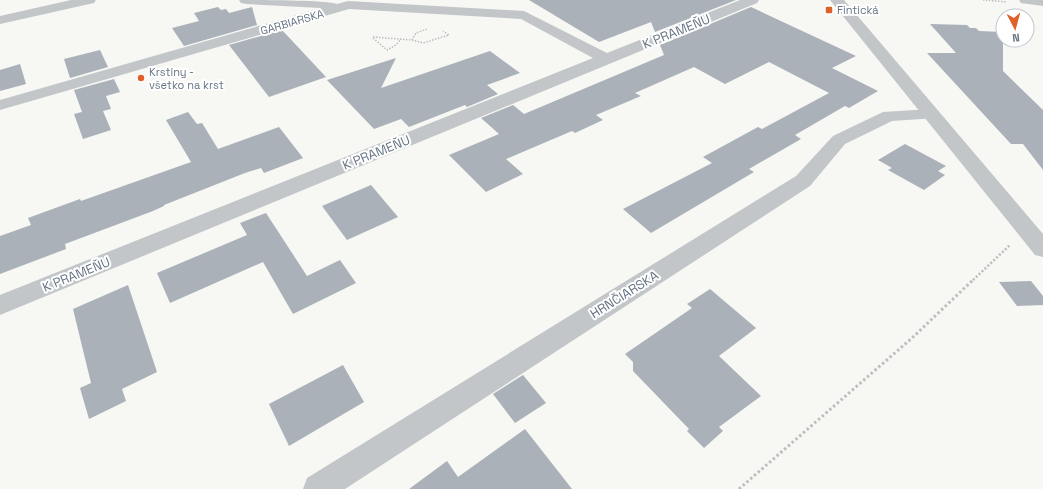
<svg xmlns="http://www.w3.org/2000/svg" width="1043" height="489" font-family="'Space Grotesk',sans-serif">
<rect width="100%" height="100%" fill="#f7f7f4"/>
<g fill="#aab1b8">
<path d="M529,0H736L655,32L651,22L599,42Z"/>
<path d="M218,7L221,10L226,9L229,13L252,7L257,25L184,46L172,28L199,21L194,13Z"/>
<path d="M751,7L856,56L832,68L878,91L849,108L845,106L795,135L801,139L749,169L754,172L651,233L623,209L712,163L703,157L758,127L762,129L829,93L769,62L725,84L694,67L635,93L641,96L596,115L603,120L575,133L572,131L506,159L523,174L486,192L449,155L499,134L481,118L513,105L524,114L664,55L660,45Z"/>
<path d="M930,24L967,25L970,28H976L979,31L1003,32V71L1043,110V170L1023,144H1011L927,53H956Z"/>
<path d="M282,30L326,77L269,97L229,45Z"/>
<path d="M100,50L108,67L70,78L64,59Z"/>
<path d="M490,51L520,73L487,85L498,94L467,107L465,105L409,127L401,119L374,129L327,80L396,58L381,88Z"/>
<path d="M20,64L26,84L0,91V70Z"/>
<path d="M114,79L120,92L106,96L111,109L103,111L111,130L83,139L74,114L82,112L74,90Z"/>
<path d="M188,112L197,124L202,123L218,149L279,127L303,158L264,173L261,168L245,173L164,205V206L153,211L65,244L66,249L0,274V236L31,225L28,218L80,199L81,201L191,162L166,120Z"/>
<path d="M905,144L946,166L938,171L945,175L924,190L888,170L892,168L878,160Z"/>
<path d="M371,185L398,217L347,240L322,206Z"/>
<path d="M266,213L307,276L340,260L356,283L293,314L263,262L170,303L157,273L247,235L240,223Z"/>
<path d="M1031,281L1043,296V305L1017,306L999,282Z"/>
<path d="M128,285L157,372L122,389L126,401L89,419L80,388L91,383L73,309Z"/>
<path d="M710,289L756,328L719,356L761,396L719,427L723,431L704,448L687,431L689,429L633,371V362L625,354L692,308L687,304Z"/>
<path d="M343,365L364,402L289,446L269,404Z"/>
<path d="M523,375L546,403L515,423L493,394Z"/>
<path d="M525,429L572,489H409L447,461L458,477Z"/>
</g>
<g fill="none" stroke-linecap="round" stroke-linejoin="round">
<g stroke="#bcbec0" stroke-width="1.5" stroke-dasharray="1.5 1.5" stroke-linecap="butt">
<path d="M983,0L1007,2"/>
<path d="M373,37L412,40L423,43L449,35L443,31"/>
<path d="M373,38L387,50L396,45L401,39"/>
<path d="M412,40L416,33L427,29"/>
</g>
<path stroke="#bcbec0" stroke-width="2.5" stroke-dasharray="2 2" stroke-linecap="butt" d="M973,280L1010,245"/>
<path stroke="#bcbec0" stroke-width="3" stroke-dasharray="2.5 2.5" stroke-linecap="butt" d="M739,489L912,338L974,279"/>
<g fill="#c2c6c9" fill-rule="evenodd">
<path d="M71,0H96L94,3L0,24V16Z"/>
<path d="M239,0C255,0 329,0 337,4L348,1L524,11L607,53L740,0H759L757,3L0,315V295L593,58L521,19L349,9L0,110V100L321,8L246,4L241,3Z"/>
<path d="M1019,0H1043V6L1021,3Z"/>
<path d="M931,109L937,110L940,114L937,118L892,121L845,144L810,186L345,489H303L307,478L796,176L833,136L883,112Z"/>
</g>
<path fill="#c2c6c9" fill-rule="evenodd" d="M830,0H844L1043,234V257L1035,255Z"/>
</g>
<g fill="#df602b" stroke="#fff" stroke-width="1.5">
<rect x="825" y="6" width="8" height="8" rx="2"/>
<circle cx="141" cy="78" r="4"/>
</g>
<g text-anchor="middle" stroke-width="4" stroke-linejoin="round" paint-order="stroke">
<g font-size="11" fill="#667584" stroke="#fff" text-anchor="start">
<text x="837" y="14">Fintická</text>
<text x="149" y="76">Krstiny -<tspan x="149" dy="13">všetko na krst</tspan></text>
</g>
<g font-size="11" fill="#667584" stroke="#fff">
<text transform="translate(292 22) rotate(-16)" y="4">GARBIARSKA</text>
</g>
<g font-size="13" fill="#667584" stroke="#fff">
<text transform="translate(676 31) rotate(-22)" y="5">K PRAMEŇU</text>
<text transform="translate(376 152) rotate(-22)" y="5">K PRAMEŇU</text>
<text transform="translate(76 274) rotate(-22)" y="5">K PRAMEŇU</text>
<text transform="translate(624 294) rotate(-32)" y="5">HRNČIARSKA</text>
</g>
</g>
<g transform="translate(1015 28) rotate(174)"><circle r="19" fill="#ffffff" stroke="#c2c8ce"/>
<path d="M0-3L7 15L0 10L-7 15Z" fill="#df602b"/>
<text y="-6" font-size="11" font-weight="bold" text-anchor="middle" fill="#667584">N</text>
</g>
</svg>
